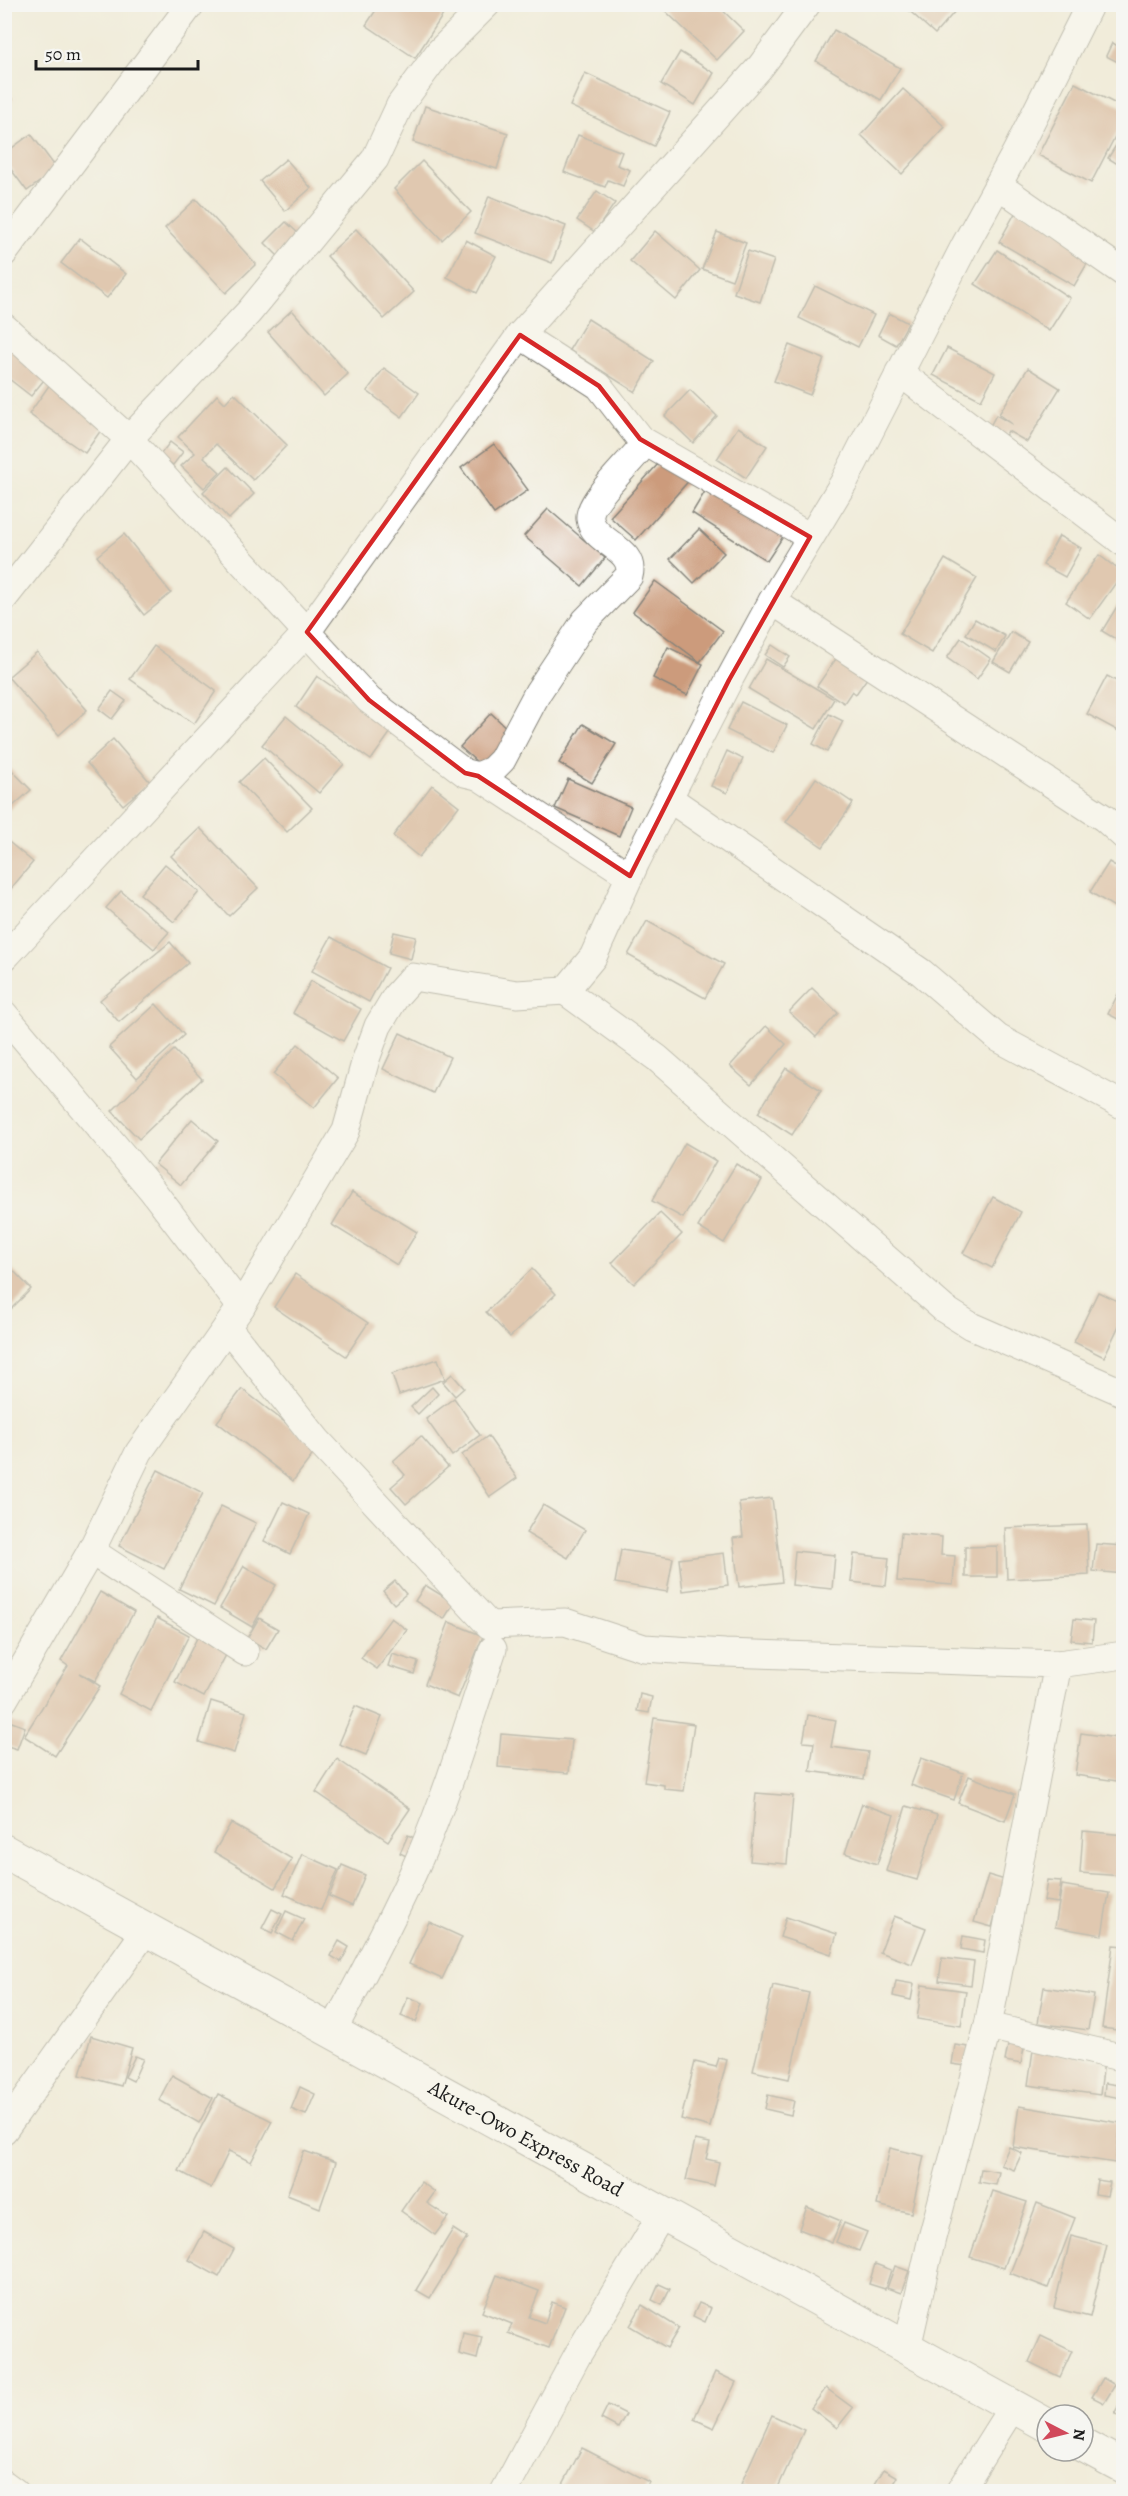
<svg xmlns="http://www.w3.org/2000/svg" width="1128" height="2496" font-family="Alegreya,serif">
<rect width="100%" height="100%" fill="#f6f6f2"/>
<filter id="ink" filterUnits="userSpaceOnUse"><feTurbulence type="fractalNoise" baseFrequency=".0167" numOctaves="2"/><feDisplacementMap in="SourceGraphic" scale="12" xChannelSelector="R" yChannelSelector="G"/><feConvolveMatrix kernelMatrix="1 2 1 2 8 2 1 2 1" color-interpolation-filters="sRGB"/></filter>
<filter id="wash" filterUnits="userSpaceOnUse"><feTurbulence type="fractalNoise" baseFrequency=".008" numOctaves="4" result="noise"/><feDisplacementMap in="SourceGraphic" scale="24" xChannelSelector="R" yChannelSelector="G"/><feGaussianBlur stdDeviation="1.35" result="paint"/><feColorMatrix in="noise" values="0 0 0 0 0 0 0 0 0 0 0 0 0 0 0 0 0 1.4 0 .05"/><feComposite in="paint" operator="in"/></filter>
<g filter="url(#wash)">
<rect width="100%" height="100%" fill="#f1ecda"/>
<g id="blocks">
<g fill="#cc9b7b">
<path d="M380,4H450L415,58L366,25Z"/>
<path d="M658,4H716L744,31L717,60Z"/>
<path d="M902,4H953L957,9L935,34Z"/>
<path d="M834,30L900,68L881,100L816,61Z"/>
<path d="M1112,43L1124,49V65L1106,56Z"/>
<path d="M680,52L714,73L695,105L661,84Z"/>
<path d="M585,73L670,112L654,146L570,106Z"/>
<path d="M1075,83L1124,108V119L1091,183L1038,155Z"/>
<path d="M903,89L945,127L902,174L861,135Z"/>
<path d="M4,92L13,99L4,110Z"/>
<path d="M425,106L508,133L497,169L413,142Z"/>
<path d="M1124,133V168L1108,158Z"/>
<path d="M31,134L57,169L27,191L4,160V154Z"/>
<path d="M578,135L622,152L617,165L630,170L623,186L608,180L605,187L564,172Z"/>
<path d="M286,159L311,188L285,211L260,181Z"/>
<path d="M422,161L471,212L442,240L394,189Z"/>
<path d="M597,191L615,203L595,232L577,220Z"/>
<path d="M489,196L566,226L552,263L475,233Z"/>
<path d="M196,199L256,264L226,293L165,228Z"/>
<path d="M1018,208L1094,252L1074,286L999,242Z"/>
<path d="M286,222L299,234L278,256L265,243Z"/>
<path d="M356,229L414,292L384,319L327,256Z"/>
<path d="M655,231L700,270L676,300L630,261Z"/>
<path d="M717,232L746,243L732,280L702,269Z"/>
<path d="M80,238L126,274L107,298L61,263Z"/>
<path d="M466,240L496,256L477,293L447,277Z"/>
<path d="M997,250L1070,298L1049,331L975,284Z"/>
<path d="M748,251L774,260L760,302L734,293Z"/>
<path d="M815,286L874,315L858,347L799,318Z"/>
<path d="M292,310L348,374L324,396L268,332Z"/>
<path d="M889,313L908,323L896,345L878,335Z"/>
<path d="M588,319L654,361L635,392L569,350Z"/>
<path d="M4,332L52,370L31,396L4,375Z"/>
<path d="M789,345L824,359L810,395L774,381Z"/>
<path d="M947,348L995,373L981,400L933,375Z"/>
<path d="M384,368L419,393L402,417L367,391Z"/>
<path d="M1028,368L1060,388L1027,442L1008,431L1005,436L989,428L996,415L1012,424L999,414Z"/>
<path d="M50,384L106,423L85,453L29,414Z"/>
<path d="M690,390L717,416L693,443L665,416Z"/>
<path d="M234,393L287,445L253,480L216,444L204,457L220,472L204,488L181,466L195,453L178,437L217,395L225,403Z"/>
<path d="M738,427L767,446L746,478L717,459Z"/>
<path d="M170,442L183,452L173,465L160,455Z"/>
<path d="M494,444L528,490L494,514L461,468Z"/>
<path d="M668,453L693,476L636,540L610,517Z"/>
<path d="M228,467L254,494L229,519L203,492Z"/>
<path d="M710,483L786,532L767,561L692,513Z"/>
<path d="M548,509L605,558L582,586L524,536Z"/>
<path d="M699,529L724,553L694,583L670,559Z"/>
<path d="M124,534L171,593L144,615L97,556Z"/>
<path d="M1059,536L1081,548L1065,577L1043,565Z"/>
<path d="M1099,555L1123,573L1090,619L1066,602Z"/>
<path d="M945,559L977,578L932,653L900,634Z"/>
<path d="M655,581L723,631L700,662L633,612Z"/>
<path d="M1124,595V644L1102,631Z"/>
<path d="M975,619L1005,636L996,652L966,634Z"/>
<path d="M1011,632L1028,642L1010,672L993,662Z"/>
<path d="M961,638L991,659L977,679L947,658Z"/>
<path d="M772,645L790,657L783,667L765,655Z"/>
<path d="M154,646L216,691L194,724L130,679Z"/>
<path d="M668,647L703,664L687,695L653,678Z"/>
<path d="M37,652L87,710L59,735L8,677Z"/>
<path d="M840,653L870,674L856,694L852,691L844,703L817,686Z"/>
<path d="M766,659L834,699L816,729L749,689Z"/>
<path d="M317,676L393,729L371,760L296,707Z"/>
<path d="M1107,676L1124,685V734L1087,714Z"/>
<path d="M112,691L126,701L112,719L99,709Z"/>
<path d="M741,702L787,725L773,753L727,730Z"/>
<path d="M491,713L516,737L486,770L460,747Z"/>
<path d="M829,714L843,721L827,752L813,744Z"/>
<path d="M286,716L344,764L319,793L262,745Z"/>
<path d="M583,724L616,744L592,783L559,763Z"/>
<path d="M113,739L150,782L123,805L87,763Z"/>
<path d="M727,751L743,759L727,793L711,786Z"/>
<path d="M264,758L312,808L287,832L239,782Z"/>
<path d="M4,762L31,790L4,814Z"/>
<path d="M816,778L853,803L823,847L786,822Z"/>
<path d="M568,779L631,807L619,836L555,808Z"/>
<path d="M432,785L459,806L419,857L393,836Z"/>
<path d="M200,828L258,888L229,916L171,856Z"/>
<path d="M4,838L33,862L4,897Z"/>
<path d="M1109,862L1124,871V913L1090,892Z"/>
<path d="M165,864L199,892L174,922L140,894Z"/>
<path d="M121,891L169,932L154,949L106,908Z"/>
<path d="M647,921L724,964L705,998L628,955Z"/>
<path d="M394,932L416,937L411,959L389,953Z"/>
<path d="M331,937L387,968L369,1002L312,971Z"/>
<path d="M170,942L188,963L119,1022L100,1000Z"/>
<path d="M311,981L361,1009L343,1041L293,1013Z"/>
<path d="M812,988L838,1013L816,1037L789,1012Z"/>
<path d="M1120,990L1124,992V1022L1108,1014Z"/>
<path d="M156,1004L184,1035L137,1078L109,1047Z"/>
<path d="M766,1026L786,1044L751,1085L730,1066Z"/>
<path d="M400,1033L450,1057L433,1093L383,1069Z"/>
<path d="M298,1044L338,1078L314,1108L273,1074Z"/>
<path d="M174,1050L202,1079L139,1139L112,1111Z"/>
<path d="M786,1068L821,1090L792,1135L758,1113Z"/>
<path d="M192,1119L218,1141L181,1185L155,1164Z"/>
<path d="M685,1143L716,1161L683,1218L652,1201Z"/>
<path d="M736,1164L762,1180L724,1243L698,1227Z"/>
<path d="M352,1192L417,1232L397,1265L332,1225Z"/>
<path d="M993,1197L1021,1212L992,1268L963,1253Z"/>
<path d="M660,1213L682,1234L634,1284L612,1263Z"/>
<path d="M4,1261L31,1289L11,1309L4,1303Z"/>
<path d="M532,1269L556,1294L510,1337L486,1312Z"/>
<path d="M295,1274L368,1323L346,1356L274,1307Z"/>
<path d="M1098,1292L1124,1304V1315L1104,1357L1074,1342Z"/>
<path d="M438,1359L445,1379L399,1395L392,1374Z"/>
<path d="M452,1374L464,1388L455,1396L443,1382Z"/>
<path d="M432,1387L438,1394L418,1414L411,1407Z"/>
<path d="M242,1389L318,1448L293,1481L217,1422Z"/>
<path d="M454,1398L480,1435L452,1456L426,1419Z"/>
<path d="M421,1436L448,1467L406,1504L391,1487L405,1475L393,1461Z"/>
<path d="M488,1436L517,1478L490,1497L462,1455Z"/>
<path d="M158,1470L203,1493L164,1569L119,1546Z"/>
<path d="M772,1498L782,1582L739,1587L733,1538L743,1537L739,1502Z"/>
<path d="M283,1502L309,1514L290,1554L264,1541Z"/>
<path d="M543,1505L585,1530L568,1558L526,1533Z"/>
<path d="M221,1506L256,1523L214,1606L179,1589Z"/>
<path d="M1087,1525L1089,1575L1007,1579L1005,1528Z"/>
<path d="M901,1533L942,1537L941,1555L955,1556L953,1585L897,1581Z"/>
<path d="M1096,1544L1124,1546V1574L1093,1571Z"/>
<path d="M997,1546V1577H965V1547Z"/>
<path d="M621,1550L673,1558L667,1592L615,1583Z"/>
<path d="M795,1551L835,1555L832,1589L792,1585Z"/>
<path d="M724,1553L728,1585L683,1591L679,1559Z"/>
<path d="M854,1554L889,1558L886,1586L851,1582Z"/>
<path d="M244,1566L276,1585L252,1627L220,1608Z"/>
<path d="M395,1581L406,1594L394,1604L383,1591Z"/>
<path d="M425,1585L454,1603L444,1619L415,1601Z"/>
<path d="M100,1592L134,1612L95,1681L79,1673L100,1686L55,1756L24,1736L68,1666L61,1661Z"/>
<path d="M157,1618L189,1635L151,1711L119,1694Z"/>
<path d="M259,1618L278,1629L266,1649L247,1638Z"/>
<path d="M391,1618L407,1630L377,1669L361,1658Z"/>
<path d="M1074,1619L1094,1621L1092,1642L1071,1640Z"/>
<path d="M449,1622L483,1636L458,1698L425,1684Z"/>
<path d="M198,1636L228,1651L204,1697L175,1682Z"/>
<path d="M392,1654L418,1662L414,1674L388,1666Z"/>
<path d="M640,1694L652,1697L649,1713L637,1711Z"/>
<path d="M211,1701L246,1712L234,1753L199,1742Z"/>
<path d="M355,1706L382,1717L366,1755L339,1744Z"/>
<path d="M808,1715L836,1720L831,1747L868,1752L864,1779L810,1771L814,1743L803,1742Z"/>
<path d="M654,1718L694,1724L684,1791L664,1789V1785L644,1782Z"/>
<path d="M9,1721L25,1727L17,1749L4,1745V1733Z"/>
<path d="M1081,1733L1124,1739V1782L1075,1775Z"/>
<path d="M501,1734L572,1740L569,1773L498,1767Z"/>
<path d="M921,1758L963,1773L954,1800L911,1785Z"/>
<path d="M337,1759L410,1809L388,1841L316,1792Z"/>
<path d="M969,1776L1015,1794L1005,1821L958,1803Z"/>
<path d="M756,1793L793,1796L787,1864L750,1861Z"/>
<path d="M862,1804L894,1815L877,1864L845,1853Z"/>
<path d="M906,1806L937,1815L917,1880L886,1871Z"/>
<path d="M231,1823L292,1859L275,1888L214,1852Z"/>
<path d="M1083,1831L1124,1835V1876L1080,1873Z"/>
<path d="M408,1835L422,1842L414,1860L400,1853Z"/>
<path d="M302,1854L338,1870L321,1910L284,1894Z"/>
<path d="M342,1865L365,1875L352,1906L329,1896Z"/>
<path d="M988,1875L1005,1880L992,1927L974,1922Z"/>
<path d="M1047,1880L1061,1881L1058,1903L1044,1901Z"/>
<path d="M1062,1885L1109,1893L1102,1935L1055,1927Z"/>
<path d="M272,1909L282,1914L272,1933L262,1928Z"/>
<path d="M286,1911L304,1919L293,1941L276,1932Z"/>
<path d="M894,1916L926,1928L912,1964L880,1952Z"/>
<path d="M786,1917L837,1934L831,1954L780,1937Z"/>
<path d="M429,1922L462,1937L442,1979L409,1964Z"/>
<path d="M963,1936L985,1940L983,1953L961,1949Z"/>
<path d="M339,1941L349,1947L341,1962L331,1956Z"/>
<path d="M1113,1945L1124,1946V2031L1102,2028Z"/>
<path d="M942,1958L974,1962L971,1985L939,1981Z"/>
<path d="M896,1981L914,1984L911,2000L893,1996Z"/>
<path d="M773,1985L809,1993L789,2079L753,2071Z"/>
<path d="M922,1985L966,1991L961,2026L917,2019Z"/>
<path d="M1044,1987L1094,1995L1088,2030L1038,2023Z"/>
<path d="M408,1997L423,2003L416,2022L401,2016Z"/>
<path d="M1010,2035L1026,2038L1021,2064L1005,2061Z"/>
<path d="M91,2036L132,2048L121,2086L80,2075Z"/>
<path d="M955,2045L968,2047L966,2066L952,2064Z"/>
<path d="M1033,2050L1104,2061L1100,2095L1028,2085Z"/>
<path d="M135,2056L143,2059L133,2081L125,2077Z"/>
<path d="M719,2058L727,2060L710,2127L681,2119L695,2062L716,2067Z"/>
<path d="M172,2075L213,2098L199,2123L159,2100Z"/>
<path d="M1105,2083L1124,2086L1121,2098L1104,2095Z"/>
<path d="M300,2087L315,2094L306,2115L291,2109Z"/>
<path d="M218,2094L272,2121L251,2162L229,2151L211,2188L179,2171Z"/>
<path d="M768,2095L794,2101L791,2115L765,2109Z"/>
<path d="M1019,2106L1121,2123L1115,2163L1013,2147Z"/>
<path d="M695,2140L710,2143L706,2159L719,2162L714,2186L686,2180Z"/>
<path d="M1009,2147L1022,2153L1014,2170L1001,2165Z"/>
<path d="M890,2148L924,2156L911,2213L877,2205Z"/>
<path d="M304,2151L336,2162L320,2208L287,2195Z"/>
<path d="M981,2169L999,2172L996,2185L979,2182Z"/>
<path d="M1097,2180L1110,2182L1107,2196L1095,2194Z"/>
<path d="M421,2182L435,2192L427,2203L448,2217L435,2235L401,2211Z"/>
<path d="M993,2191L1027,2202L1004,2268L970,2257Z"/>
<path d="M1037,2203L1075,2218L1048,2288L1010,2273Z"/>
<path d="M807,2207L841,2221L832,2242L799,2229Z"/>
<path d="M844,2223L867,2232L859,2251L836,2242Z"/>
<path d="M453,2229L467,2238L430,2298L416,2290Z"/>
<path d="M204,2232L234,2249L219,2277L189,2260Z"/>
<path d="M1071,2236L1107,2245L1090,2317L1054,2308Z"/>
<path d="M875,2264L891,2270L885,2289L869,2284Z"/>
<path d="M895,2266L909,2271L901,2293L887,2288Z"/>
<path d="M497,2275L539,2291L529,2317L545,2323L552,2302L565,2307L549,2348L508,2333L512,2324L482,2312Z"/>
<path d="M659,2284L670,2289L662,2305L652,2300Z"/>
<path d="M699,2303L711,2308L705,2322L693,2316Z"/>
<path d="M642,2305L679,2328L667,2348L630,2326Z"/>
<path d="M463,2333L482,2337L477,2359L459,2354Z"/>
<path d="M1041,2336L1072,2351L1060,2377L1029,2362Z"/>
<path d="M715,2372L736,2382L714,2428L694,2419Z"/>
<path d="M1103,2378L1115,2385L1104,2403L1092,2397Z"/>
<path d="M826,2388L853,2408L837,2428L811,2408Z"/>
<path d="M1123,2394H1124V2417L1115,2414Z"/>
<path d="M608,2405L626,2414L618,2428L601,2419Z"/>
<path d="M772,2415L804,2430L776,2492H758L741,2484Z"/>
<path d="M582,2448L649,2482L644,2492H569L561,2488Z"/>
<path d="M884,2469L898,2477L889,2492L875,2484Z"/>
</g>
</g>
</g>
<g filter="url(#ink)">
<use href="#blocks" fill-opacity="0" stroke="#86847b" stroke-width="1.5"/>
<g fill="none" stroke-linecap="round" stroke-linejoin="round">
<defs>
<g id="minor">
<path d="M998,185L1124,273"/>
<path d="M4,253L191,4"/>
<path d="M4,327L129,439L369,700L465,773L478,776L492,770L502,760L538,692L585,621L629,576C637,548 593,543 590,519C587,502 629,464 640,449V439L599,386L520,335"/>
<path d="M899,372L1124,543"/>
<path d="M640,439L810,537"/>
<path d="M4,598L129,439L249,312L375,159L400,105L439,52L487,4"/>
<path d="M772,601L1104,818L1124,836"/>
<path d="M478,776L630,876"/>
<path d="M670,799L921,972L998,1038L1124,1106"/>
<path d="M4,958L307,632L520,335L761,66L807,4"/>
<path d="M565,991L657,1058L944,1309L971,1326L1124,1393"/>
<path d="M4,1014L152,1190L241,1307"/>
<path d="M227,1327L317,1440L489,1625L565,1622L644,1648L725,1653L1058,1664L988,2026L932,2238L907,2348"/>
<path d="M91,1551L245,1652"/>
<path d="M1058,1664L1124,1655"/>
<path d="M4,1700L91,1551L139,1452L241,1307L346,1131L366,1059L378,1026L396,996L413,977L517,994L565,991L593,957L636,862L729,680L772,601L844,482L965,245L1016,152L1090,4"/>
<path d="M988,2026L1124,2058"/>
<path d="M332,2032C363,1975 394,1917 420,1857C449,1790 470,1718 493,1649"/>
<path d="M4,2130L146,1930"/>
<path d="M4,2484L15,2492"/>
<path d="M504,2492L577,2356L662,2214"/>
<path d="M959,2492L1013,2406"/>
</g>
<g id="highway">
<path id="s1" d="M4,1851L1047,2425"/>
<path d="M1083,2445L1124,2467"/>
</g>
</defs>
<use href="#minor" stroke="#86847b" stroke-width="29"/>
<use href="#highway" stroke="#86847b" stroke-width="35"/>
<use href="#minor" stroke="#fff" stroke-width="27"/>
<use href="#highway" stroke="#fff" stroke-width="33"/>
</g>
</g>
<path d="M0 0H1128V2496H0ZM520,335L599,386L640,439L810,537L729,680L630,876L478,776L465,773L369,700L307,632Z" fill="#f1ecda" fill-opacity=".55" fill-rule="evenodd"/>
<path fill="none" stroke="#d62828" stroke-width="4.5" stroke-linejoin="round" d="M520,335L599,386L640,439L810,537L729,680L630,876L478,776L465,773L369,700L307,632Z"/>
<g text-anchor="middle" stroke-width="5" stroke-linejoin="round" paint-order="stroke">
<g font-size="21" fill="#1c1c1c" stroke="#f6f6f2">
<text dy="7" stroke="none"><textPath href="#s1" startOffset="596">Akure-Owo Express Road</textPath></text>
</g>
</g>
<rect width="1128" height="2496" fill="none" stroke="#f6f6f2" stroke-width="24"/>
<g transform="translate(1065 2433) rotate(97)"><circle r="28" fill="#f6f6f2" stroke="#9f9f9c" stroke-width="1.5"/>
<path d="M0-4.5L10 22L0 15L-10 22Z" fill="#d1495b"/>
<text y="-9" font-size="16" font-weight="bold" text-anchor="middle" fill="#1c1c1c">N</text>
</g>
<path d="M36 60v9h162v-9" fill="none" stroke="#1c1c1c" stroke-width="3"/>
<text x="45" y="60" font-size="18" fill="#1c1c1c" stroke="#f6f6f2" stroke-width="4.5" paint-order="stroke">50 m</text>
</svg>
